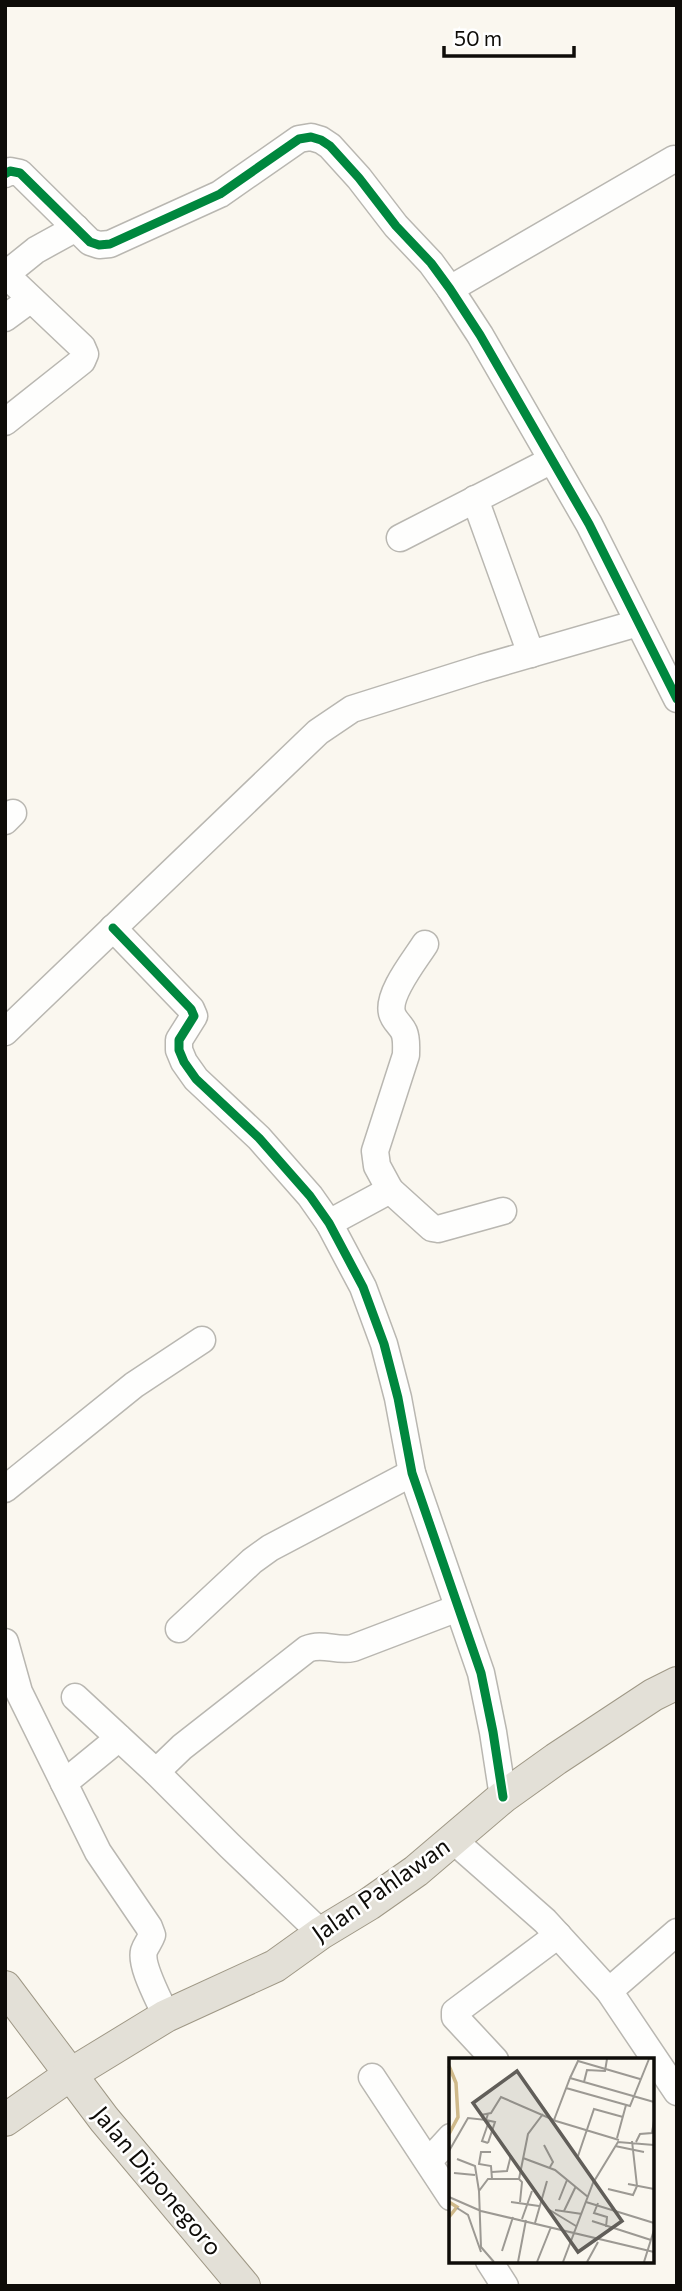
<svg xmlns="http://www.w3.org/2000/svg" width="682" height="2291" font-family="Commissioner,sans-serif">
<rect width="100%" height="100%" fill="#faf7ef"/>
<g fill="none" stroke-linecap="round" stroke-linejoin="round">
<defs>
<g id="minor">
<path d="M5,174L10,171L20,173L90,242L99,245L110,244L220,194L299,139L311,137L321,140L330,146L359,178L396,226L431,263L450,289L480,335L589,524L677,699"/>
<path d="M5,275L36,250L76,228"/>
<path d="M450,289L674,159"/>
<path d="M5,318L31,299"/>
<path d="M5,422L82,361L85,354L82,347L6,275"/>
<path d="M475,499L531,654"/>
<path d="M400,538L552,460"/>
<path d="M5,821L13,813"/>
<path d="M113,928L191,1009L194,1016L179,1040V1050L184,1062L196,1079L259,1138L310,1196L329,1223L363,1287L384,1344L398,1398L412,1473L481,1673L493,1732L503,1797"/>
<path d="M5,1032L318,732L352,709L482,668L638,623"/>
<path d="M390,1190L432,1228L438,1229L503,1211"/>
<path d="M329,1223L390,1190L377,1166L375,1151L406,1055C406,1047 407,1039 404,1032C401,1025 394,1021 392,1013C387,994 415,960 425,944"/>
<path d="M5,1489L134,1385L202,1340"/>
<path d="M179,1629L252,1561L270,1548L412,1473"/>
<path d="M5,1642L19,1692L98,1852L149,1927L152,1935C150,1941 146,1945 144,1951C140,1966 160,2001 166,2016"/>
<path d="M75,1697L156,1772L230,1846L321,1933"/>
<path d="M156,1772L182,1747L307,1649C323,1642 336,1652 353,1648L458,1608"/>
<path d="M64,1783L119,1738"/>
<path d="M453,1840L545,1921L609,1991L677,2092"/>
<path d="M609,1991L677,1932"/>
<path d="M495,2060L455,2017V2012L558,1935"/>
<path d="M372,2077L451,2197"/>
<path d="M429,2161L451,2137"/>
<path d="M489,2261L505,2286"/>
</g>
<g id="major">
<path d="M5,1987L104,2119L244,2286"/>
<path d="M5,2120L71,2074L166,2016L275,1966L321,1933L369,1904L416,1871L503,1797L556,1759L653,1695L677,1683"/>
</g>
</defs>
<use href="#minor" stroke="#b9b7b1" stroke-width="29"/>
<use href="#major" stroke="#9f9886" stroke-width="34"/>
<use href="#minor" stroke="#fefefd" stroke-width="26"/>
<use href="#major" stroke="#e3e0d7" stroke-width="32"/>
<defs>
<g id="cycleway">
<path d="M5,174L10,171L20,173L90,242L99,245L110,244L220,194L299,139L311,137L321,140L330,146L359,178L396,226L431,263L450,289L480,335L589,524L677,699"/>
<path d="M113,928L191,1009L194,1016L179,1040V1050L184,1062L196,1079L259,1138L310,1196L329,1223L363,1287L384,1344L398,1398L412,1473L481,1673L493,1732L503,1797"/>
</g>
</defs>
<use href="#cycleway" stroke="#fff" stroke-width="13"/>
<use href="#cycleway" stroke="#00873e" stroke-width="9"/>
</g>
<g text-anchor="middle" stroke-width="5" stroke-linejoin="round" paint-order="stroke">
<g font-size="24" fill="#0e0c08" stroke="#fff">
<text transform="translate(381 1890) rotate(-35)" y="8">Jalan Pahlawan</text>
<text transform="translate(157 2181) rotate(50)" y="8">Jalan Diponegoro</text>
</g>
</g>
<g transform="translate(449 2058)">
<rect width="205" height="205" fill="#faf7ef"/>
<path fill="none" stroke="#cfb98a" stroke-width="3.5" d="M0,8L7,25L9,59L0,76M0,144L8,149L0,159"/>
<path fill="none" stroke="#9c9993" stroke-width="2" d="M121,20L129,3L191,21M135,24L138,12L156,13L158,1M117,30L181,48L200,1M32,57L42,55L52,39L107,63L170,82M37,62L46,64L39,85M105,62L121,20L205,44M168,80L177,47M187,84L191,76L203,75L205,63M39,85L33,83L40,63M95,87L104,104L101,109M166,88L195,94M0,93L19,60L37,62L39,56M42,94H32L30,106L42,108L43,121M129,98L145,51L174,59M74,100L106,112L139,139M8,101L26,108L30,133M43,114L58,113L62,97M5,115L26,117M70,121L79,76L94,56M179,126L205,131M159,131L184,137L188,128L183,83M0,139L32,153L205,194M110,142L118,122M62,144L90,148M137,144L205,165M149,145L145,155L158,159L157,169M8,150L19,157L32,194M99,151L127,168M106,152L133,156M115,153L127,128M73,161L83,133M143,163L202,182M86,165L98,123M53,193L64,159M45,204L32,189L30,133L39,121H70L73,124L71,144M69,204L77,162M88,204L102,169M114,204L144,125L169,84L205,87M138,204L149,184M195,204L205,172"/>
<path fill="#615e59" fill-opacity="0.15" stroke="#615e59" stroke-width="3.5" d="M68,13L173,163L129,194L24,45Z"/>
<rect width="205" height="205" fill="none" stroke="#0e0c08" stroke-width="3.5"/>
</g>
<rect width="682" height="2291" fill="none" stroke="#0e0c08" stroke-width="14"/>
<path d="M444 46v10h130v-10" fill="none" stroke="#0e0c08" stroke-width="3.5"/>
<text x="454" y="46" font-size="21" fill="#0e0c08" stroke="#ffffff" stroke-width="5" paint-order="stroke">50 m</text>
</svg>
